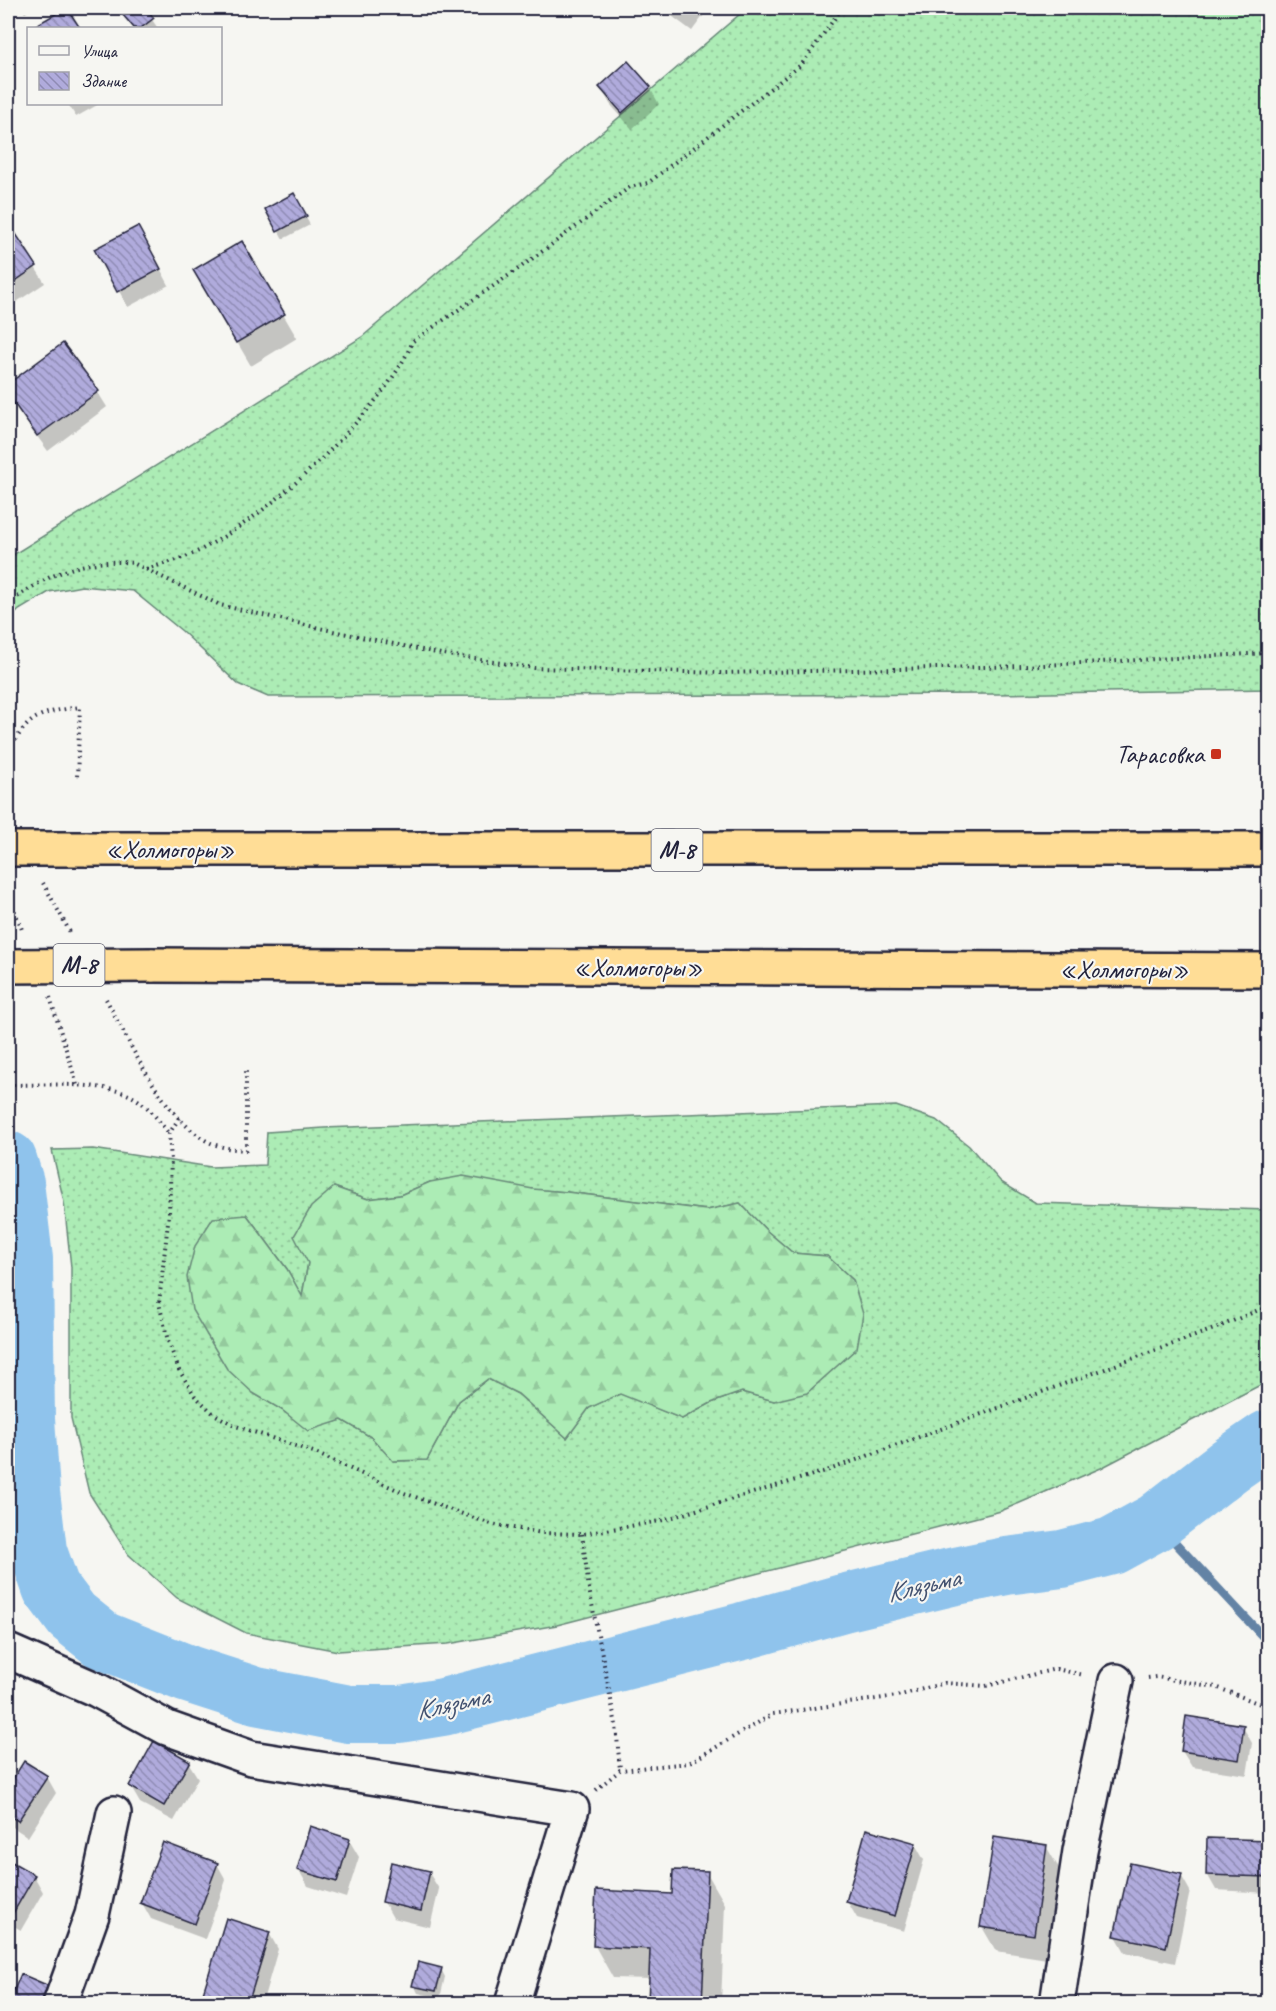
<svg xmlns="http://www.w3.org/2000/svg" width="1276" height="2011" font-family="Caveat,sans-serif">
<defs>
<pattern id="grass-dots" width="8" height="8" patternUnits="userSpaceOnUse" patternTransform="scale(1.5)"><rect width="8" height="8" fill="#acecb5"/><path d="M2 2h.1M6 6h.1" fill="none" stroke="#94ca9d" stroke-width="1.8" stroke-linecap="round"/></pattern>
<pattern id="forest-firs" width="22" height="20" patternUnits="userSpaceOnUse" patternTransform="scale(1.5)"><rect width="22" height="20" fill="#acecb5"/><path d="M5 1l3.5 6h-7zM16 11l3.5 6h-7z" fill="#94ca9d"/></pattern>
<pattern id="building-back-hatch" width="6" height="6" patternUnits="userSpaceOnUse" patternTransform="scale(1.5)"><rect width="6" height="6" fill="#b0abdc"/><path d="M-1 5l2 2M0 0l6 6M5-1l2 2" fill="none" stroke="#8f8bb4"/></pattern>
</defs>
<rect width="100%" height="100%" fill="#f6f6f2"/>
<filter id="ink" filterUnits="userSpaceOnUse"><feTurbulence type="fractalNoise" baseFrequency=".0167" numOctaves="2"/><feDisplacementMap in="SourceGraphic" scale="12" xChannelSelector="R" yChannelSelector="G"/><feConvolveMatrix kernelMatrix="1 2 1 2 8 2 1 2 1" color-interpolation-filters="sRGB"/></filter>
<g filter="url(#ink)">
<g fill="url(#grass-dots)" stroke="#678778" stroke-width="1.5" fill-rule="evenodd">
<path d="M747,8H1268V689L997,694L268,697L238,684L182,631L133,591L82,586L49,592L19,610L8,621V558L362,337Z"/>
<path d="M896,1106L936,1120L969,1146L1001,1182L1036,1203L1268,1210V1381L1101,1468L1001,1511L557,1625L448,1644L338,1651L246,1633L177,1598L128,1554L89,1493L71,1418V1267L64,1202L52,1150L93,1149L211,1167L265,1165L267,1132L324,1128ZM430,1182L567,1192L707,1210L740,1203L767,1231L793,1253L827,1256L853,1280L774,1401L742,1392L711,1403L682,1419L620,1393L589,1408L567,1438L518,1394L488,1379L459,1401L427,1460L394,1461L371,1437L342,1420L308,1430L282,1410L253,1393L247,1215L287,1269L302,1297L308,1263L334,1187L368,1199L400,1195Z"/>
</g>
<path fill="url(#forest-firs)" stroke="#678778" stroke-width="1.5" d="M463,1176L533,1189L567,1192L707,1210L740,1203L767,1231L793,1253L827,1256L853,1280L863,1314L857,1348L807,1393L774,1401L742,1392L711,1403L682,1419L620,1394L589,1408L567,1438L518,1394L488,1379L459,1401L427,1460L393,1461L371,1437L342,1420L308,1431L282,1410L253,1393L227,1369L192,1310L187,1277L195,1246L213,1218L247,1215L287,1269L302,1296L308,1263L294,1236L311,1207L334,1187L368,1199L400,1195L430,1182Z"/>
<g fill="#0003">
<path d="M21,8H33L25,13Z"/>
<path d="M118,8H144L157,27L155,28H134Z"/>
<path d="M661,8H709L692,31Z"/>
<path d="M67,9L78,28H34Z"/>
<path d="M628,63L650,88L659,104L632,129L610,104L601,88Z"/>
<path d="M68,104H99L76,117Z"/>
<path d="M294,195L310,225L283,239L267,209Z"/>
<path d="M8,225L45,283L9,307L8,305Z"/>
<path d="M241,243L297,338L251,366L195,270Z"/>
<path d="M147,244L169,285L128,307L96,250Z"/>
<path d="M63,345L97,391L107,407L48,451L13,404L8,394V386Z"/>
<path d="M1243,1727L1252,1743L1247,1775L1192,1767L1182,1751Z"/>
<path d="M188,1762L198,1778L174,1821L140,1803L130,1786Z"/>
<path d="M25,1763L47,1777L56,1793L28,1837L8,1824V1789Z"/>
<path d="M1208,1839L1268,1842V1893L1216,1890L1207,1874Z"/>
<path d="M349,1840L359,1857L346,1898L308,1886L298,1869Z"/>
<path d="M915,1844L924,1860L904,1931L857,1918L847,1901Z"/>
<path d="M1046,1846L1060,1870L1047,1959L996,1951L982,1927Z"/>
<path d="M12,1864L34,1876L43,1892L21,1930L8,1923V1872Z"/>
<path d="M217,1864L226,1880L205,1939L151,1919L142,1903Z"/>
<path d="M429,1873L439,1889L430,1927L393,1918L384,1902Z"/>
<path d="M707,1873L725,1904L721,2004H649L650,1979L613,1978L595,1946Z"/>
<path d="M1181,1875L1190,1891L1175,1963L1125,1952L1116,1936Z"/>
<path d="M269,1933L278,1949L262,2004H211L205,1993Z"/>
<path d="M441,1969L445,1977L440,1998L418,1993L414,1985Z"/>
<path d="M144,2000L153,2004H143Z"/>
</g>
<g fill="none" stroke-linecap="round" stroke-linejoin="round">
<path stroke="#6383a5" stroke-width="9" d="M1156,1522L1268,1642"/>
<path stroke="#8fc3ec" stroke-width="58" d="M8,1160L15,1183L24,1259L26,1419L31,1492L38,1551L51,1588L72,1616L102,1640L188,1674L256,1696L349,1714H400L443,1707L743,1631L843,1603L951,1577L1006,1566L1062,1559L1112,1546L1156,1522L1230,1465L1268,1439"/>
</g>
<g fill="url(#building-back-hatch)" stroke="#22223b" stroke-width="1.5">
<path d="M67,8L80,28H31L66,8Z"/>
<path d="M117,8H146L154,18L141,28H134Z"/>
<path d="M628,61L651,87L622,113L599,87Z"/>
<path d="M294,193L307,216L277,232L265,209Z"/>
<path d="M8,222L37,266L8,286Z"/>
<path d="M138,226L161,269L117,292L94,249Z"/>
<path d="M242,241L285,314L236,343L193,270Z"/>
<path d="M63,343L99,391L37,436L8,395V384Z"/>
<path d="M1186,1716L1244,1725L1239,1760L1181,1751Z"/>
<path d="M154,1741L190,1761L164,1806L129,1786Z"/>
<path d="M24,1761L48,1776L18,1821L8,1815V1787Z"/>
<path d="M310,1826L350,1839L337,1882L297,1870Z"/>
<path d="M866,1829L916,1843L895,1916L846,1902Z"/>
<path d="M994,1837L1047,1845L1034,1935L980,1927Z"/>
<path d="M1207,1838L1268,1840V1877L1206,1875Z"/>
<path d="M163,1842L218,1863L195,1924L140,1903Z"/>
<path d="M12,1862L35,1875L12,1915L8,1913V1869Z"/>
<path d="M391,1862L430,1871L421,1911L382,1902Z"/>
<path d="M1130,1863L1182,1874L1166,1947L1114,1936Z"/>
<path d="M673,1870L708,1871L702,2004H648L650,1949L593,1946L596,1890L672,1894Z"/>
<path d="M226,1918L270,1932L248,2004H235L203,1993Z"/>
<path d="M418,1962L442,1968L436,1991L412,1986Z"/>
<path d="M21,1974L49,1986L42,2004H8Z"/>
</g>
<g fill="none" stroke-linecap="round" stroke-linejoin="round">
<defs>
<g id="minor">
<path d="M8,1651L97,1690L167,1728L251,1758L572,1809L512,2004"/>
<path d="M60,2004L92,1915L114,1813"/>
<path d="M1057,2004L1080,1851L1116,1681"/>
</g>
<g id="highway">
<path d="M85,849H1268"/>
<path d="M151,965L1268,970"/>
</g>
</defs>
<use href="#minor" stroke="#22223b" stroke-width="38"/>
<use href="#highway" stroke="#22223b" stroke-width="38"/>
<g stroke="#22223b" stroke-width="4" stroke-dasharray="1.5 4.5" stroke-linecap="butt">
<path d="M146,569C166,563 188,558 206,547C262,516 310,473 353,426C377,400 399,373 413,341L521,267L630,187L648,183L802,64L842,8"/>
<path d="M8,604C45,575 85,557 133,563L220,605L319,628L441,654L534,668L724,673L1026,666L1268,653"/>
<path d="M8,749L11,748C29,714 43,712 80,707L77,777"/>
<path d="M43,883L71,934"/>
<path d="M8,894L23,932"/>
<path d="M50,997L77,1085"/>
<path d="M106,999C129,1041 160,1111 202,1138C215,1147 230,1149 246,1150V1068"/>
<path d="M8,1085C41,1085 104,1081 133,1097C148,1105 159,1121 169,1134"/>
<path d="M179,1118L169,1134L171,1160L169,1213L159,1303L168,1341L179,1370L195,1396L214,1414L236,1426L313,1452L404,1493L491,1524L542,1533L582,1534L660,1521L829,1470L1214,1329L1268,1306"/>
<path d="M582,1534L589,1589L616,1725L620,1770"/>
<path d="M1148,1678L1156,1677L1216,1687L1268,1707"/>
<path d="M596,1790L620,1770L689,1763L773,1714L897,1696L945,1683L986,1686L1056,1669L1084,1675"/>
</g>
<use href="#minor" stroke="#f6f6f2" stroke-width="33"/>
<use href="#highway" stroke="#ffdd96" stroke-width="33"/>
<defs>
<g id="highway-bridge">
<path d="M8,849H85"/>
<path d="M8,966L151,965"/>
</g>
</defs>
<use href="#highway-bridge" stroke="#22223b" stroke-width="38" stroke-linecap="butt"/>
<use href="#highway-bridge" stroke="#ffdd96" stroke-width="33"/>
</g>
</g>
<rect fill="#c8321e" stroke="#f6f6f2" stroke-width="2" x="1210" y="748" width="12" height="12" rx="3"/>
<g text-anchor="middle" stroke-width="4.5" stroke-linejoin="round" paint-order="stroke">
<g fill="#f6f6f2" stroke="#626272" stroke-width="1.5">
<rect x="651.5" y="829" width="51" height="42" rx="4.5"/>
<rect x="53.5" y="944" width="51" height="42" rx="4.5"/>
</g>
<g font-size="24" font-weight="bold" fill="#22223b">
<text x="677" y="858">М-8</text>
<text x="79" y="973">М-8</text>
</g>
<g font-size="26" fill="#22223b" stroke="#f6f6f2" text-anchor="end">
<text x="1204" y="763">Тарасовка</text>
</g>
<g font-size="26" fill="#22223b" stroke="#f6f6f2">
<text x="170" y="858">«Холмогоры»</text>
<text x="638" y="976">«Холмогоры»</text>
<text x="1124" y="978">«Холмогоры»</text>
</g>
<g font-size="27" font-style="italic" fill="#435270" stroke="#f6f6f2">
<text transform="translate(923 1585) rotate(-13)" y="9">Клязьма</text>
<text transform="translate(452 1703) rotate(-12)" y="9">Клязьма</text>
</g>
</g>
<rect width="1276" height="2011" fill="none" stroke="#f6f6f2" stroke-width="30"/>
<rect x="15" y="15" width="1246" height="1981" fill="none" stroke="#22223b" stroke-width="2" filter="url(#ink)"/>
<rect x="27" y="27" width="195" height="78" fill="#f6f6f2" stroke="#a1a1a9" stroke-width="1.5"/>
<rect x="39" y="46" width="30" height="9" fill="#f6f6f2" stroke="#a1a1a9" stroke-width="1.5"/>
<text x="81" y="57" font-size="18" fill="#22223b">Улица</text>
<rect x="39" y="72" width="30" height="18" fill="url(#building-back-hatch)" stroke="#a1a1a9" stroke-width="1.5"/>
<text x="81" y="87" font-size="18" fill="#22223b">Здание</text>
</svg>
